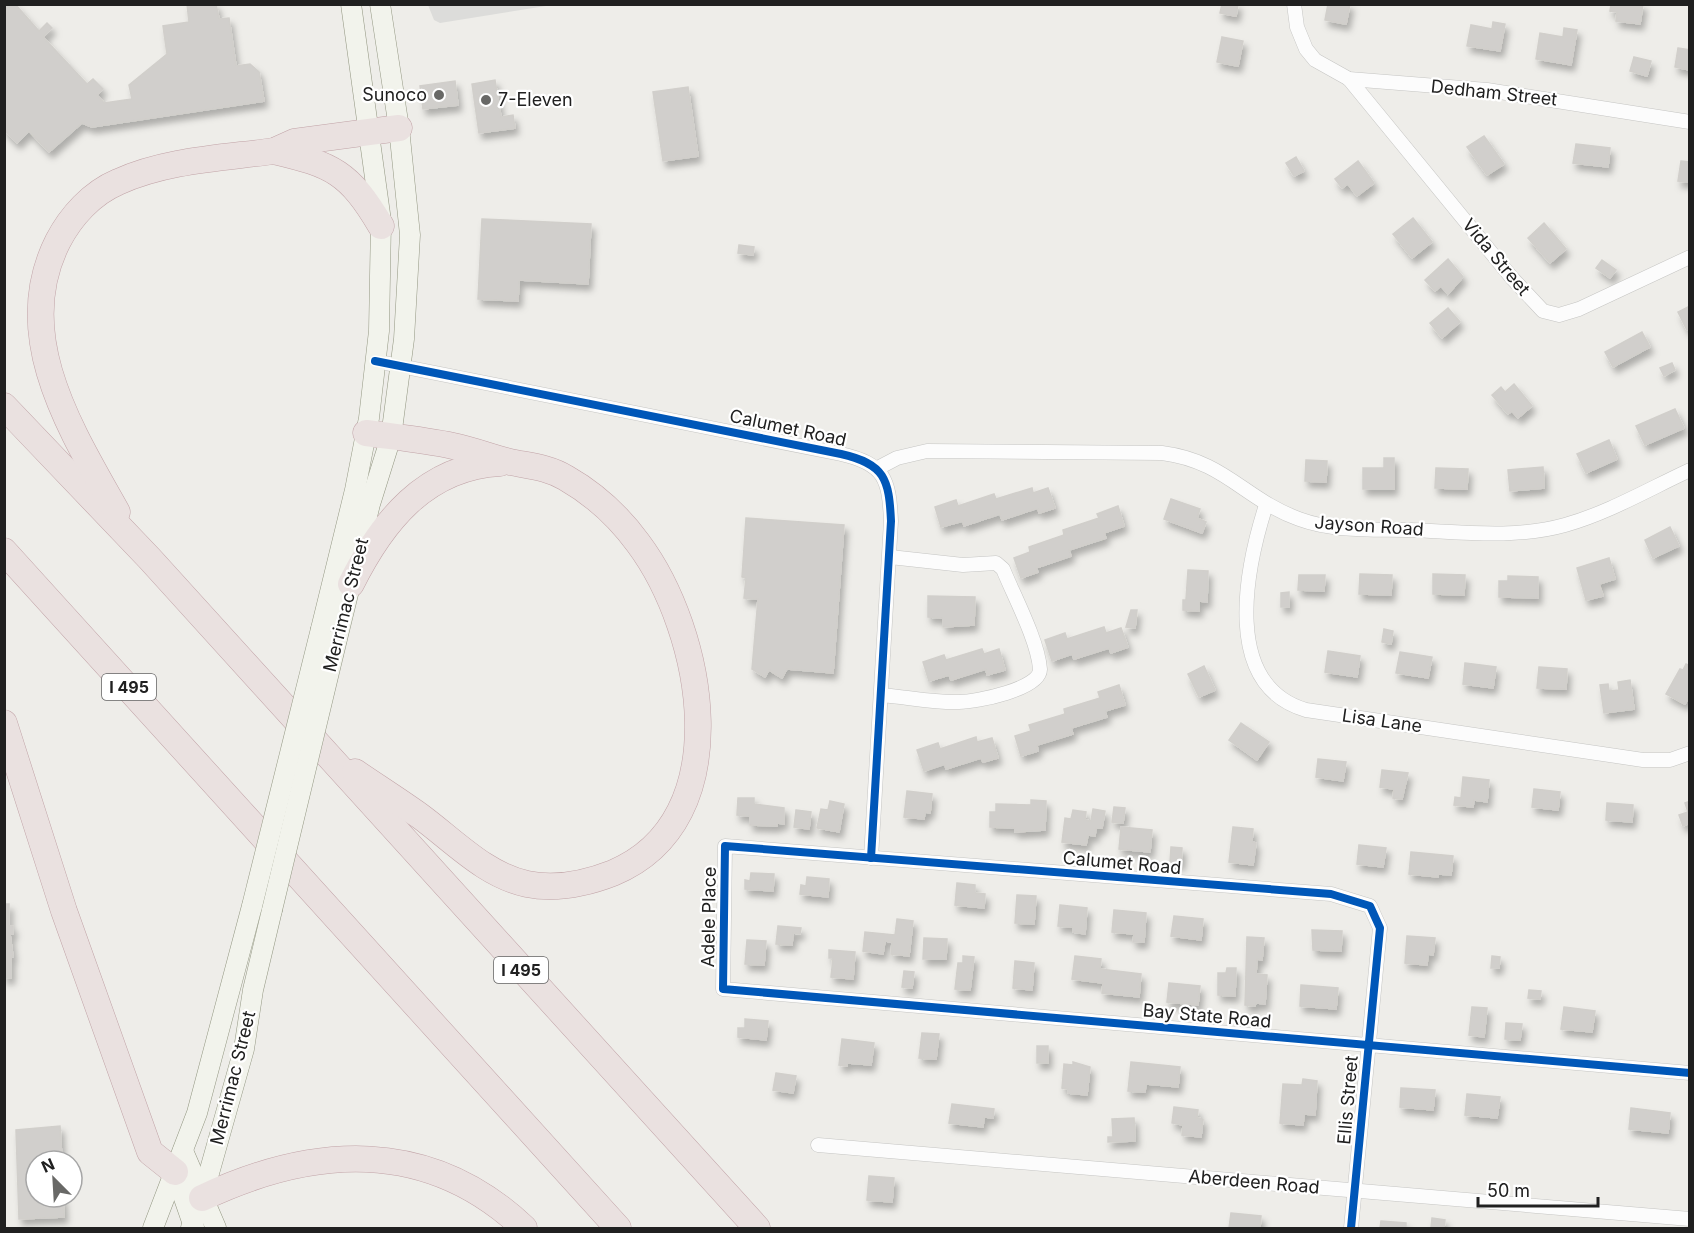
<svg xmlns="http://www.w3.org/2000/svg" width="1694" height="1233" font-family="Inter,sans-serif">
<defs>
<filter id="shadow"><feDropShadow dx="3.5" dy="6" stdDeviation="3" flood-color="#0004"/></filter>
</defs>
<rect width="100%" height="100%" fill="#eeede9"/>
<path fill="#dcdcda" d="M428,5V4L552,5L440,23L434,20Z"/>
<g fill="#d1cfcc" stroke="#d1cfcb" stroke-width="1.5" filter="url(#shadow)">
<path d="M4,4H15L39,31L47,23L52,28L43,37L87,84L93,79L103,89L97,95L104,103L132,99L129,85L167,54L163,26L189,22L187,4H216L219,19L229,18L236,66L250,64L259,72L264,101L92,127L82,123L49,152L29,131L17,143L4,130Z"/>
<path d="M1222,4H1238L1236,16L1220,13Z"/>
<path d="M1328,4H1350L1346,24L1325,20Z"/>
<path d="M1611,4H1643L1640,24L1616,21L1617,12L1610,11Z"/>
<path d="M1493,22L1505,24L1500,51L1467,46L1471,25L1492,29Z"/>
<path d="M1564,28L1577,30L1571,65L1536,59L1540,33L1563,37Z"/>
<path d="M1222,37L1243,41L1238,66L1217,62Z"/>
<path d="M1678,48L1690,50V70L1675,67Z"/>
<path d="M1634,57L1651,61L1647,76L1630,71Z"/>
<path d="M495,80L501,117L513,115L515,128L479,133L472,84Z"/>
<path d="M455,81L458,105L423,109L420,86Z"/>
<path d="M688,87L698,156L663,161L653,92Z"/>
<path d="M1484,136L1504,164L1487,175L1467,147Z"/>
<path d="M1576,144L1610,148L1608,167L1573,163Z"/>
<path d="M1296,157L1304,171L1294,176L1286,163Z"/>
<path d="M1358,161L1374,183L1357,196L1348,184L1342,188L1335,179Z"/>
<path d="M1681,161L1690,162V182L1678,181Z"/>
<path d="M1413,218L1432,242L1412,258L1393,234Z"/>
<path d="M482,219L591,224L588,284L519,280L518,301L478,299Z"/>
<path d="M1544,223L1566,249L1550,263L1528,238Z"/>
<path d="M739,245L754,247L753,255L738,253Z"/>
<path d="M1448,259L1463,277L1448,294L1441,286L1435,291L1425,280Z"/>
<path d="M1602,260L1616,270L1610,278L1596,268Z"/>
<path d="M1690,306V328L1687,330L1678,312Z"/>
<path d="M1448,308L1460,322L1442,338L1430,323Z"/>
<path d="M1642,332L1650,347L1613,367L1605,352Z"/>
<path d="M1672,363L1675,370L1664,376L1660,368Z"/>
<path d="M1514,384L1532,406L1518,418L1512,411L1508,414L1492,395L1501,387L1505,392Z"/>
<path d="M1675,409L1684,428L1645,445L1636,426Z"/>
<path d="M1609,440L1617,459L1586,473L1577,454Z"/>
<path d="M1384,458H1394V489H1363V468H1384Z"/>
<path d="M1306,460L1327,461L1326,482L1305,481Z"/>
<path d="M1543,467L1544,488L1510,491L1508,470Z"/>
<path d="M1436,468L1468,469L1467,489L1435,488Z"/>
<path d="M1032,488L1033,493L1048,488L1055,508L1039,513L1038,508L1002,520L1000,514L964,526L963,521L941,527L935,507L956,500L958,506L994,494L996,499Z"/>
<path d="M1171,499L1200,509L1197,518L1206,522L1202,533L1164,519Z"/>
<path d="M1118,506L1124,526L1104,533L1106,538L1069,550L1071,556L1036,568L1038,572L1021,578L1014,558L1030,552L1029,547L1064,535L1063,530L1099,518L1097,514Z"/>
<path d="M746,518L844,525L833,673L787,669L782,678L769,670L765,677L752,669L758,599L744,598L746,578L742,577Z"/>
<path d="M1670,527L1679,546L1653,558L1645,540Z"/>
<path d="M1609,558L1615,579L1599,584L1603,596L1586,600L1577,568Z"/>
<path d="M1188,570L1208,571L1207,602L1199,601V611L1183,610V600H1186Z"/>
<path d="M1360,574L1392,575L1391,595L1359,594Z"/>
<path d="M1433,574L1465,575L1464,595L1433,594Z"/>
<path d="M1299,575H1325L1324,591L1298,590Z"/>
<path d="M1508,576L1538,577V598L1499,597V581H1508Z"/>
<path d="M1289,592V607H1281V593Z"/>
<path d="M928,596L975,597L974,625L943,627V618L928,617Z"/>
<path d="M1131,610H1137L1135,628L1126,627Z"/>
<path d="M1104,627L1106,633L1121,628L1128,647L1111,653L1109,648L1074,659L1072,654L1052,661L1045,640L1065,633L1067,639Z"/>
<path d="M1384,629L1393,631L1391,644L1382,642Z"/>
<path d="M982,649L984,654L999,649L1005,670L987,675L986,669L951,680L949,675L929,681L923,662L944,655L946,660Z"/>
<path d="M1328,651L1360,656L1357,677L1325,672Z"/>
<path d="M1400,652L1432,657L1428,678L1396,673Z"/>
<path d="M1465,663L1496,667L1493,688L1463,684Z"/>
<path d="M1686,664L1690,666V695L1685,704L1666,694L1680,669L1683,670Z"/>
<path d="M1204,666L1215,690L1199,697L1188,674Z"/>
<path d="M1539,667L1567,669L1566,689L1537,688Z"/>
<path d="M1630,680L1634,709L1604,713L1600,685L1608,684L1609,691L1619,690L1618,682Z"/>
<path d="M1119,685L1125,705L1105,711L1107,717L1071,728L1073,734L1037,745L1038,751L1021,756L1015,736L1031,731L1029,725L1065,714L1064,709L1100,698L1098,692Z"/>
<path d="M1241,723L1269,742L1257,760L1229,740Z"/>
<path d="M976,737L977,742L992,738L998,758L983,762L981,758L946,769L945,764L924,771L917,750L938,743L940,749Z"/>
<path d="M1318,759L1346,762L1343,781L1316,777Z"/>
<path d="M1382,770L1408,773L1402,799L1393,798L1394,789L1380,787Z"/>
<path d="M1463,777L1489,780L1487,802L1474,800L1473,807L1454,805L1455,797L1461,798Z"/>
<path d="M1534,789L1560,792L1558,810L1532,807Z"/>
<path d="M907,791L932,794L930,813L925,812L924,819L904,817Z"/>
<path d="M738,798H754V804L784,808V824L777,823V826L750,825V816L737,815Z"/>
<path d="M1031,800L1046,801L1045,830L1015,832V828L990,827V812H996V804L1031,805Z"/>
<path d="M830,801L844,804L839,832L817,828L821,809L828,810Z"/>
<path d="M1690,801V823L1683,826L1679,815L1688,812L1685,803Z"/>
<path d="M1607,803L1633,805L1632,822L1606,820Z"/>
<path d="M1114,807L1125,808L1123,823L1112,822Z"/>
<path d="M1093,809L1105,811L1102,828H1096L1095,836L1088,835L1086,845L1062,842L1065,818L1071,819L1073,810L1086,812L1085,820L1091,821Z"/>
<path d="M796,810L811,812L809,829L794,827Z"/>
<path d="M1121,827L1152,830L1150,852L1119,849Z"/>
<path d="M1233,827L1253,829L1252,842L1256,843L1253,865L1229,862Z"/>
<path d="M1359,845L1386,848L1383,867L1357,864Z"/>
<path d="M1171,847L1182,848L1181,864L1170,863Z"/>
<path d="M1411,852L1453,856L1451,875L1438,874V877L1409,874Z"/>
<path d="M751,873L774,874L773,891L745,889V880L750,881Z"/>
<path d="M807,877L829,879L828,897L800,894L801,885L806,886Z"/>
<path d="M957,883L975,885V893L985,894L984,908L955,905Z"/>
<path d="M1017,895L1036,896L1034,924L1015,923Z"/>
<path d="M4,904H9V926H13V934H10L13,957H11V978H4Z"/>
<path d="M1060,905L1087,908L1085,934L1073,932V927L1058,926Z"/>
<path d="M1114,910L1146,913L1144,942H1133L1134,934L1112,932Z"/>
<path d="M1174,916L1203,919L1201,940L1171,936Z"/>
<path d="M897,919L913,921L909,956L891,954L892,942L885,941L883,954L863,951L865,932L895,935Z"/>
<path d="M778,926L801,928L800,934L793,933L792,945L776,944Z"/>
<path d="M1312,930L1342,931L1341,951L1313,950Z"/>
<path d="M1407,936L1435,938L1433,955L1428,954L1427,965L1405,963Z"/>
<path d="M1247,937L1264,938L1262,960L1257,959L1256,974L1267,975L1265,1004L1256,1003L1255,1006L1245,1005Z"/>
<path d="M924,938L947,939L946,959H923Z"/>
<path d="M747,940L766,941L764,965L745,964Z"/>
<path d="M829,950L855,952L853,979L831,977L833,958H829Z"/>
<path d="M963,956L974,957L970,990L955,989L958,963H963Z"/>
<path d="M1075,956L1101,959L1100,969L1141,974L1139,997L1102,993L1103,983L1072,979Z"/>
<path d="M1492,956L1500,957L1499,968H1491Z"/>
<path d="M1015,961L1034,963L1032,990L1013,988Z"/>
<path d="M1227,968H1236L1235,996L1218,995V973H1226Z"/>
<path d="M904,971L914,972L912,988L902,987Z"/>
<path d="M1169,983L1200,986L1198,1005L1167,1002Z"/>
<path d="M1301,985L1338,988L1336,1009L1300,1006Z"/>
<path d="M1529,990L1541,991L1540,999L1528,998Z"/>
<path d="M1472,1007L1487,1008L1484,1037L1469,1035Z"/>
<path d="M1564,1007L1595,1011L1592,1032L1561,1029Z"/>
<path d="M745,1019L768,1021L766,1040L738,1037V1028H745Z"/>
<path d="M1506,1023L1522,1024L1520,1040L1505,1039Z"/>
<path d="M922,1033L939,1034L936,1059L919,1058Z"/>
<path d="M842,1039L874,1043L871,1065L847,1063V1066L839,1065Z"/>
<rect x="1037" y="1046" width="11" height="17"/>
<path d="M1073,1062L1090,1067L1087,1095L1068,1093V1089L1062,1088L1064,1064L1073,1065Z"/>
<path d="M1131,1062L1180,1067L1178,1087L1146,1084L1145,1092L1128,1091Z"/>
<path d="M776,1073L796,1076L793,1093L773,1090Z"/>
<path d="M1303,1079L1317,1081L1315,1115L1304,1114L1303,1125L1280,1123L1283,1084L1302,1085Z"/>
<path d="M1401,1088L1435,1090L1433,1110L1400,1107Z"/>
<path d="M1467,1094L1500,1097L1497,1118L1465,1115Z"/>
<path d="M952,1104L994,1109L993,1118L984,1117L983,1127L949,1123Z"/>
<path d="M1174,1107L1198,1110L1197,1118L1203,1119L1201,1137L1182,1135L1183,1125L1172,1123Z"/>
<path d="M1631,1108L1670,1113L1668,1133L1629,1129Z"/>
<path d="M1134,1118L1135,1141L1108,1142V1137H1113L1112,1119Z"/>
<path d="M60,1126L62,1161H36V1197H63L64,1217L19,1219L16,1130Z"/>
<path d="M869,1176L894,1178L892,1202L867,1200Z"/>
<path d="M1231,1213L1261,1216L1260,1228H1229Z"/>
<path d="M1432,1218L1445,1220L1444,1228H1431Z"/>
<path d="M1381,1221L1406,1223V1228H1377H1380Z"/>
</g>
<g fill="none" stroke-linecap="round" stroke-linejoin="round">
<defs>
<g id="minor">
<path d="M1294,4L1297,27L1306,49L1315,60L1349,79L1487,90L1690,122"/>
<path d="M1349,79L1512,278L1543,311L1559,315L1579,309L1690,257"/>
<path d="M375,361L841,454C885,464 889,479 891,521L871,858"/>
<path d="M878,468L897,458L927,451L1162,453C1225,461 1244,499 1299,519C1334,532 1374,529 1411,530C1462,532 1515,539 1565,525C1608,513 1649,489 1690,470"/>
<path d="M1266,505C1246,568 1221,685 1306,710L1643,760H1670L1690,753"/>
<path d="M881,695C907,697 934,703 959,702C976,702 1041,689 1040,669C1038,641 1014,596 1003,569L996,563L963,565L890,557"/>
<path d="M818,1145L1690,1219"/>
<path d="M1351,1228L1380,928L1370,906L1331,894L725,846L723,989L1690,1073"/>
</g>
<g id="secondary">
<path d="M321,629L355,490L369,418L379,331L381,221L351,4"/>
<path d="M337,639L370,504L391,437L404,339L410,235L399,128L380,4"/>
<path d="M183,1151L216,1228"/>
<path d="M175,1172L194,1227"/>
<path d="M153,1228L197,1113L252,906"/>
<path d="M191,1228L202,1198L244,1049L253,990L272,910"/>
</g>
<g id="motorway">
<path d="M274,151C333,165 349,172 381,226"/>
<path d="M4,406L150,559L757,1228"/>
<path d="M117,512C71,430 10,335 58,241C71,216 92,193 118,182C166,160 223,158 274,151L294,142L399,128"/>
<path d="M4,551L618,1228"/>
<path d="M351,584C382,522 425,467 500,463"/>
<path d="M4,723L64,911L150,1152L175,1172"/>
<path d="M355,772C377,787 399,801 420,816C454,841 485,875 527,884C557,890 585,884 613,873C740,820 704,631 638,543C619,517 594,494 566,478C548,467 529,466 510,462C491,457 472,450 453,446C425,440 395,437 366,433"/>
<path d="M202,1198C314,1145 429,1138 524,1228"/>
</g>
</defs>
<use href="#minor" stroke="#c5c5c3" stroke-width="15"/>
<use href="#secondary" stroke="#939782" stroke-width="21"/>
<use href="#motorway" stroke="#c1a3a7" stroke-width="27"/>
<use href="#minor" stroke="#fcfcfc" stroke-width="14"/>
<use href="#secondary" stroke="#f2f3ec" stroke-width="20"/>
<use href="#motorway" stroke="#eae1e0" stroke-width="26"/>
<defs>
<g id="secondary-bridge">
<path d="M252,906L321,629"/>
<path d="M272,910L337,639"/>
</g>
</defs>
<use href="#secondary-bridge" stroke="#939782" stroke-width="21" stroke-linecap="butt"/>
<use href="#secondary-bridge" stroke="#f2f3ec" stroke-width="20"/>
<defs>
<g id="cycleway">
<path d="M375,361L841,454C885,464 889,479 891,521L871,858"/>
<path d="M1351,1228L1380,928L1370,906L1331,894L725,846L723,989L1690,1073"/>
</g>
</defs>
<use href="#cycleway" stroke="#fff" stroke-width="11"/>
<use href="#cycleway" stroke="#0057b8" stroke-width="8"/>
</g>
<g fill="#686866" stroke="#fff" stroke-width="2">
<circle cx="439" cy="95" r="6"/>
<circle cx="486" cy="100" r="6"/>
</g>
<g text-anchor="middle" stroke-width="4.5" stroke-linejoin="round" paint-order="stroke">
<g fill="#fff" stroke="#636363" stroke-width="1.5">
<rect x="102" y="674" width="54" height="26" rx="4.5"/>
<rect x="494" y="957" width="54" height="26" rx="4.5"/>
</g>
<g font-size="16" font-weight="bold" fill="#202020">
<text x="129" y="693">I 495</text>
<text x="521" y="976">I 495</text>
</g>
<g font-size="18" fill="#202020" stroke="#fff">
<text transform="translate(1494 93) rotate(6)" y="6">Dedham Street</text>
<text transform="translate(1496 257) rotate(50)" y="6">Vida Street</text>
<text transform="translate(788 428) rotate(12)" y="6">Calumet Road</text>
<text transform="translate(1369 526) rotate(4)" y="6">Jayson Road</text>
<text transform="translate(346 605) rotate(-76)" y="6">Merrimac Street</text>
<text transform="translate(1382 721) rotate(8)" y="6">Lisa Lane</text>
<text transform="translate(1122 863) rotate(5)" y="6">Calumet Road</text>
<text transform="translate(709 917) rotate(-89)" y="6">Adele Place</text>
<text transform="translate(1207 1016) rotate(5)" y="6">Bay State Road</text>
<text transform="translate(233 1078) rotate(-76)" y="6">Merrimac Street</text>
<text transform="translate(1348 1100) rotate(-85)" y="6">Ellis Street</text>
<text transform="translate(1254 1182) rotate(5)" y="6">Aberdeen Road</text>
</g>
<g font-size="18" fill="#202020" stroke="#fff" text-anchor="end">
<text x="427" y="101">Sunoco</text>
<text x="498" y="106" text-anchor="start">7-Eleven</text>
</g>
</g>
<rect width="1694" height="1233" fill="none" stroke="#202020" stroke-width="12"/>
<g transform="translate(54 1179) rotate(336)"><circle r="28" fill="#ffffff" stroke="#a6a6a6" stroke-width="1.5"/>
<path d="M0-4.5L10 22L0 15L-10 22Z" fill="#686866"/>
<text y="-9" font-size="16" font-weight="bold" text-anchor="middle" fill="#202020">N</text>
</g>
<path d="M1478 1197v9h120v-9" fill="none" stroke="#202020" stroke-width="3"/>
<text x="1487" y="1197" font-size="18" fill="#202020" stroke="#ffffff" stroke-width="4.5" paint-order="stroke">50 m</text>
</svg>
